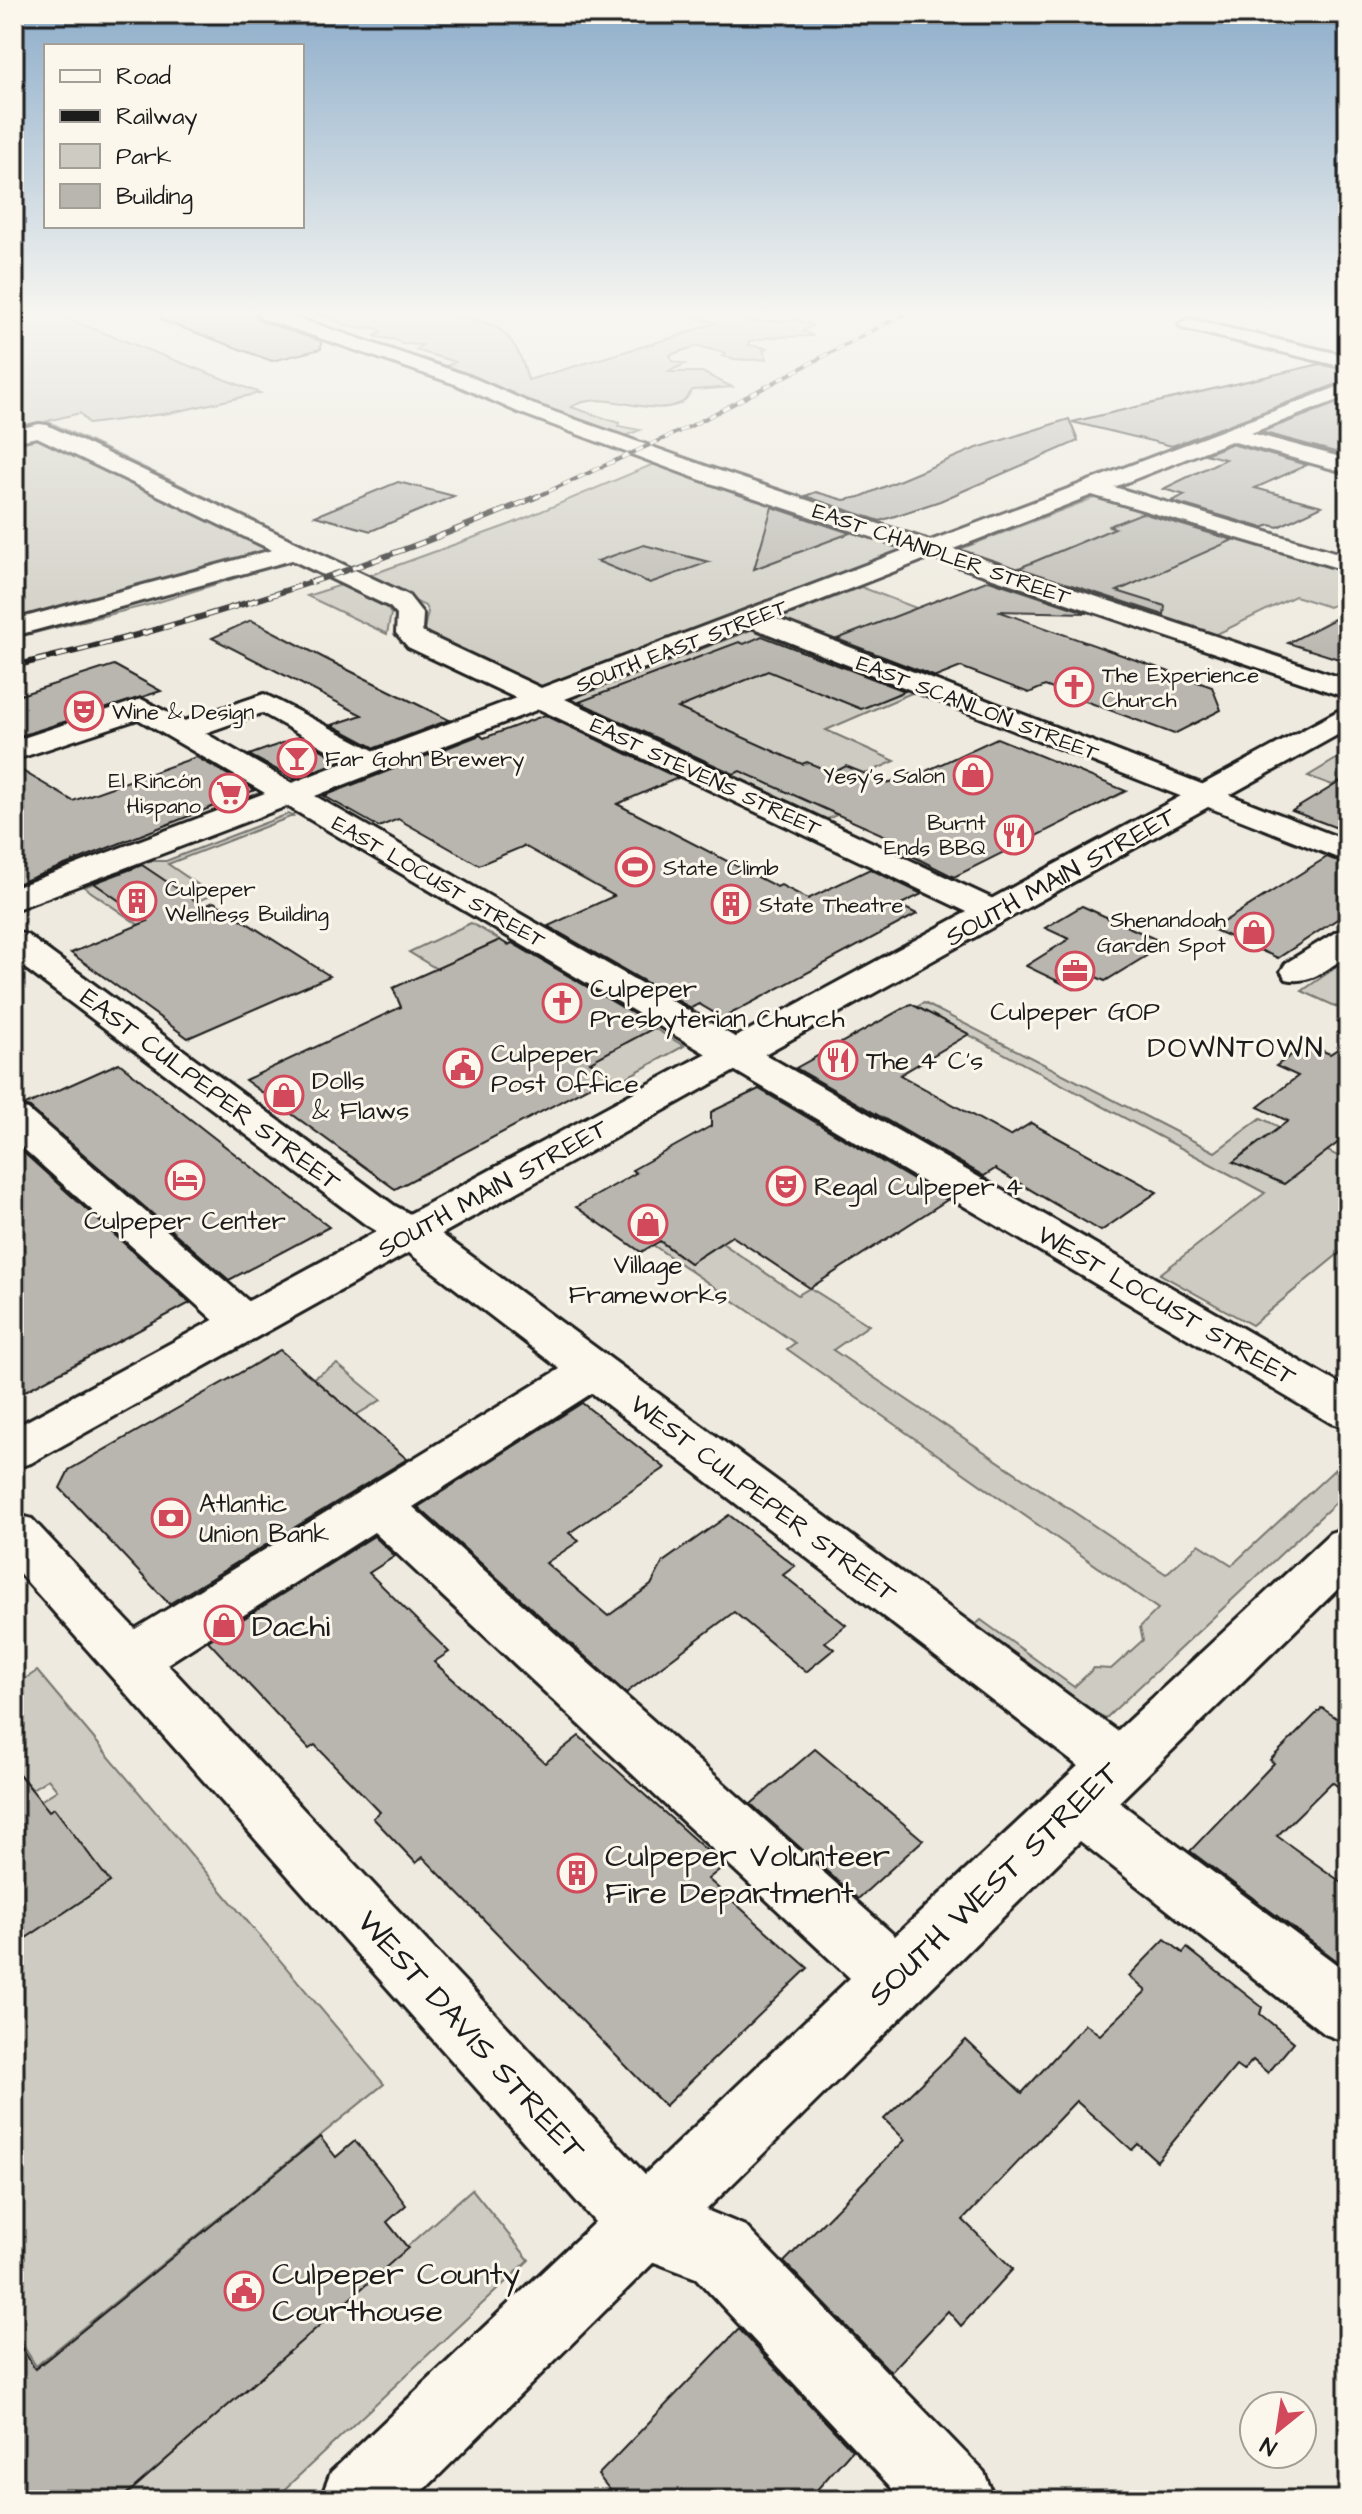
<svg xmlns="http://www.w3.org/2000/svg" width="1362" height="2514" font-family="'Architects Daughter',sans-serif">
<rect width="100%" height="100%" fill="#eeeadf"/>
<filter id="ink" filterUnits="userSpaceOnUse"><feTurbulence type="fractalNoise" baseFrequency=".0125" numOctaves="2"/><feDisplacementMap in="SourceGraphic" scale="16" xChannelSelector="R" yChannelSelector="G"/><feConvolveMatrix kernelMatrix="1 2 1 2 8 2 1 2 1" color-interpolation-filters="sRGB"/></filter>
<g filter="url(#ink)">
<g fill="#ceccc2" stroke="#75746f" stroke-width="2">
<path d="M14,314H55L260,393L170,413L89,424L80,413L47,421L320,552L152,604L14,638Z"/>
<path d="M320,314C362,314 480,304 507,336C518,348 524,364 528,380L678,336L714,323L693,316L695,314H735L730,316L750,322L794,320L813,325L803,331L813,336L772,337L749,341V345L767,348L763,350L767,359C750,360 739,361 722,356L725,353L697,346L670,355L672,361L685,364L667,372H702L732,387L693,390C687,395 688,399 681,403C647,419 605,387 571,407L619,423L618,426L640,430L625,436L534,406L486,382L447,368L446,366L455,362L416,350L422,345L402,344L396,340L377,337L375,336L382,332L376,328L351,327Z"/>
<path d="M656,463L909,549L540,687L423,633L428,612L425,606L365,577L511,524Z"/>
<path d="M1102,495L1348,569V598L1329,607L1295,596L1211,637L955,551Z"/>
<path d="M341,585L387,608L391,614L387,634L307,596Z"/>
<path d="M861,587L1003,641L923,678L776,620Z"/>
<path d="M754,629L833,660L797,675L823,693L861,709L900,693L880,684L887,681L914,692L826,730L895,761L807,800L837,815L825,820L565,701Z"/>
<path d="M1338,758L1348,761V776L1332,785L1308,776Z"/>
<path d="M288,814L293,816L168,864L213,895L139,925L84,887L150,861H166Z"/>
<path d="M471,923L500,940L459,959L527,1024L409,952Z"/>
<path d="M1348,959V1012L1302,991Z"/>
<path d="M610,1002L684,1046L620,1081L589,1061Z"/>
<path d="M924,1003L1215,1152L1261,1118L1348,1161L1345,1165L1348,1167V1246L1252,1325L1160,1274L1265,1193L917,1007Z"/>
<path d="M659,1241L690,1263L722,1243L798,1295L810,1288L869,1325L833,1350L1166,1574L1199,1544L1232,1565L1348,1457V1491L1106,1718L1075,1703L974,1626L981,1620L1074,1687L1094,1668L1111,1669L1143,1640L1140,1627L1158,1609L787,1349L795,1343L653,1245Z"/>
<path d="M337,1364L381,1400L356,1415L313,1378Z"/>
<path d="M37,1671L384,2084L36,2366L14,2331V1946L110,1882L54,1808L14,1834V1818L57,1790L48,1779L32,1789L14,1768V1686Z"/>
<path d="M472,2189L529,2260L273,2500H125L124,2497Z"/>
</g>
<g fill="#b9b6af" stroke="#1c1c1c" stroke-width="2">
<path d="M162,314H255L260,321L321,341V349L272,361L161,320Z"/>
<path d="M1320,364L1348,371V380L1172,446L1072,422Z"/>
<path d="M1348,399V447L1335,452L1261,432Z"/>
<path d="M1069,419L1078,441L940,501L880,521L805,496L816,492L844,500L860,497L974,449Z"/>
<path d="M1231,444L1307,465L1255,488L1322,506L1278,527L1270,525L1263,528L1171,501L1185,495L1163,489L1225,459L1205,454Z"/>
<path d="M398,482L454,496L371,531L315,516Z"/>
<path d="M772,507L850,533L754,569Z"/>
<path d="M1142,513L1233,540L1117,591L1165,606L1164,615L1019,568L1115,528L1109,526Z"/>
<path d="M644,545L709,562L650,583L597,561Z"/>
<path d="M989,580L1088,613L998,611L1212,687L1221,710L1174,734L1045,686L1029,693L961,667L936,677L837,639Z"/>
<path d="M1348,612V662L1288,643Z"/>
<path d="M251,620L326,659L449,720L375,748L332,725L362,715L212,638Z"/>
<path d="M762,636L905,691L861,709L768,671L678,708L802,764L807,762L833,773L846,766L888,783L916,772L920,774L997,738L1126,791L954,877L890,845L897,841L740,771L734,774L712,764L579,702L739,642L744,644Z"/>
<path d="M114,665L161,691L14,738V697Z"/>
<path d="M545,715L678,778L617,804L777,887L781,885L808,899L870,869L922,894L899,905L917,914L723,1018L699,1004L691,1008L548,926L614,896L524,846L479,865L398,819L379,827L324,796L480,735L484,738Z"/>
<path d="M299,737L341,761L294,779L249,755Z"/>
<path d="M196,757L255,790L14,885V766L73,801Z"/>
<path d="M1348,777V832L1292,811Z"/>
<path d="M1327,857L1348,865V912L1278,958L1212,929Z"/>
<path d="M142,865L203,906L214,902L330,976L188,1038L71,953L148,921L94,883Z"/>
<path d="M1082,906L1166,944L1105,981L1094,976L1074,989L1026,966L1069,939L1045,928Z"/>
<path d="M500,940L508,945L512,943L656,1027L590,1062L611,1075L395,1189L245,1080L401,1007L393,988Z"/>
<path d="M911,1004L969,1034L900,1075L1010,1136L1031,1123L1157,1192L1101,1231L995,1169L984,1176L796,1068Z"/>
<path d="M1348,1042V1135L1284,1184L1233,1162L1288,1121L1258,1107L1298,1076L1276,1066L1307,1044L1330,1054Z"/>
<path d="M119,1063L208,1133L329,1227L229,1280L30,1108L23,1106Z"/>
<path d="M759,1089L947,1200L810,1288L732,1236L690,1263L660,1241L641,1252L576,1207L636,1173L632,1170L711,1126V1112Z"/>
<path d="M14,1144L190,1303L14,1397Z"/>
<path d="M280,1350L407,1459L169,1604L60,1488L69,1470Z"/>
<path d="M582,1403L665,1468L569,1533L579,1541L546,1563L608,1616L651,1585L663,1562L729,1515L795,1566L783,1575L846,1625L825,1642L834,1649L806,1672L734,1612L626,1693L418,1507Z"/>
<path d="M374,1536L395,1556L369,1573L449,1652L434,1662L545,1763L579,1736L724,1866L708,1879L808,1968L665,2106L423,1857L416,1863L373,1818L380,1812L315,1745L309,1749L208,1641Z"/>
<path d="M1322,1708L1348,1726V1794L1332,1782L1277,1836L1348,1887V1969L1190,1851L1274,1763L1270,1760Z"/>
<path d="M815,1749L923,1840L858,1899L751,1804Z"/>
<path d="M14,1768L49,1811L54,1808L110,1882L14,1946Z"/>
<path d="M1165,1939L1183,1953L1187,1948L1262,2007L1260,2014L1294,2042L1268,2073L1253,2060L1243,2071L1236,2066L1157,2161L1138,2144L1132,2150L1076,2101L963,2220L1013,2269L961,2326L948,2311L891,2372L784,2262L905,2140L884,2119L966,2040L1022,2093L1085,2024L1100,2035L1146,1991L1129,1976Z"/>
<path d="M320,2137L336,2157L355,2141L381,2172L406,2205L387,2222L408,2248L120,2500H14V2335L35,2369Z"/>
<path d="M739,2329L852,2450L808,2500H618L598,2475Z"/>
</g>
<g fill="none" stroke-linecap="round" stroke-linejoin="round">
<defs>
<g id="minor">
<path d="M258,314H286L469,376L532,404L714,469L930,541L1348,383V396L1251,433L1348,459V473L1231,441L1114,487L1348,556V571L1092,495L953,549L1348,680V698L931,557L775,618L1348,841V862L751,627L565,699L1006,905L1011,912L1006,919L994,922L982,919L539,709L315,796L1348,1389V1428L1331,1423L287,806L14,910V888L265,793L138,719L14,760V741L141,699L184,721L264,694L375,751L516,698L408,647L396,633L397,615L390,607L292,560L14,636V620L272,550L37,437L14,442V430L39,424L47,425L408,595L423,614L422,631L428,635L541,688L907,549L698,479L518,412L455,384L261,318ZM262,713L348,761L292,783L205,733Z"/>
<path d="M1188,319L1348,356V368L1182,328L1179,324Z"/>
<path d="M1348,928V955C1328,968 1311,985 1286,979L1281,971L1286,963L1336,932Z"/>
<path d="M14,932L27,935L395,1206L425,1222L1117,1731L1330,1533L1348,1527V1579L1119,1802L1348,1973V2043L1325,2034L1080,1841L706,2210L745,2226L984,2472L995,2500H903L696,2278L654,2262L414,2500H320L331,2472L595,2222L14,1567V1514L32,1519L135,1629L560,1369L395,1242L365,1224L14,960ZM592,1393L1078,1766L895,1936L413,1507ZM374,1532L850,1978L645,2174L167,1664Z"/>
<path d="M14,1107L28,1110L261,1312L268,1323L261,1334L245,1338L229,1334L14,1140Z"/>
</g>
<path id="major" d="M1348,708V729L31,1463L14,1468V1428L1338,711Z"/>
</defs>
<use href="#minor" stroke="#1c1c1c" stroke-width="6"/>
<use href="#major" stroke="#1c1c1c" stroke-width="6"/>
<use href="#minor" fill="#fbf7ec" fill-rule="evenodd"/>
<use href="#major" fill="#fbf7ec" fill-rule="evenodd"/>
<defs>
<path id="rail-far1" d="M534,498L691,426L904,314"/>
<path id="rail" d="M14,666C194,624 368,569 538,496"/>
</defs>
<use href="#rail-far1" stroke="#1c1c1c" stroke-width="4"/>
<use href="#rail" stroke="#1c1c1c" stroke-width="6"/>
<use href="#rail-far1" stroke="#fbf7ec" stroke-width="3" stroke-dasharray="8" stroke-linecap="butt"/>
<use href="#rail" stroke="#fbf7ec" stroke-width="4" stroke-dasharray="11" stroke-linecap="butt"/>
</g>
</g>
<linearGradient id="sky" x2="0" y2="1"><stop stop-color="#8dadca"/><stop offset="0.47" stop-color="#f7f6f1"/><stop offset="1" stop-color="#f7f6f1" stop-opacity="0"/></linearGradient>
<rect width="1362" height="666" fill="url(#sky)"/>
<defs>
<symbol id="church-ring" viewBox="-11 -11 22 22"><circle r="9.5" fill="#fbf7ec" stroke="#d1495b" stroke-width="1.5"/><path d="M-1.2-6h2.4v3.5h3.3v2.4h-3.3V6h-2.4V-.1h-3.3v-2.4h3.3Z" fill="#d1495b"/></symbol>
<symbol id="theatre-ring" viewBox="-11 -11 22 22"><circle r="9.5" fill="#fbf7ec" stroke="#d1495b" stroke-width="1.5"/><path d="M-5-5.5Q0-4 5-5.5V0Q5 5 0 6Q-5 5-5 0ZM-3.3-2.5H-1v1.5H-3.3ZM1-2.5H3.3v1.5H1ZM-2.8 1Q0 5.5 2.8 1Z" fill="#d1495b"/></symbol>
<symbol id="bar-ring" viewBox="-11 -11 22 22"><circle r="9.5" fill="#fbf7ec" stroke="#d1495b" stroke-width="1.5"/><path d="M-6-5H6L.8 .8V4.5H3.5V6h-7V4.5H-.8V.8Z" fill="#d1495b"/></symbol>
<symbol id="shop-ring" viewBox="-11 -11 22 22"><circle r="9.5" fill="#fbf7ec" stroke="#d1495b" stroke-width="1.5"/><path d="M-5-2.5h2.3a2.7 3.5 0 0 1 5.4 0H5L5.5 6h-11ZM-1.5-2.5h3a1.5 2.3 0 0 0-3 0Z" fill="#d1495b"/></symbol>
<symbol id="supermarket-ring" viewBox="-11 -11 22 22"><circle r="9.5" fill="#fbf7ec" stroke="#d1495b" stroke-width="1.5"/><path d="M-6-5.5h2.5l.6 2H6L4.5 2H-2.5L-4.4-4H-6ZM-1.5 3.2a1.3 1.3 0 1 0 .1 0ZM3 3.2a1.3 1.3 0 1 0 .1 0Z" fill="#d1495b"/></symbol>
<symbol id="restaurant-ring" viewBox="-11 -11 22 22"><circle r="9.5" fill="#fbf7ec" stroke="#d1495b" stroke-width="1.5"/><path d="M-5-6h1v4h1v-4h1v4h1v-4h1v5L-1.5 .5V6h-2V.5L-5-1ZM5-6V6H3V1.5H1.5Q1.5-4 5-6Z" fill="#d1495b"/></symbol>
<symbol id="stadium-ring" viewBox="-11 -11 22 22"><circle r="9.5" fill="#fbf7ec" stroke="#d1495b" stroke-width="1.5"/><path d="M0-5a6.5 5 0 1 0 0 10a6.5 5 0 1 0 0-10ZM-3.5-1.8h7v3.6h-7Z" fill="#d1495b"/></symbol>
<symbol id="building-ring" viewBox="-11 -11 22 22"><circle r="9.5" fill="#fbf7ec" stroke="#d1495b" stroke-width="1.5"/><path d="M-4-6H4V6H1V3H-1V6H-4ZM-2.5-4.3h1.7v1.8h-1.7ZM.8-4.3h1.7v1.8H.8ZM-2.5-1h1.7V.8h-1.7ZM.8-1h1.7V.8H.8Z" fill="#d1495b"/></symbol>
<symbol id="office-ring" viewBox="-11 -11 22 22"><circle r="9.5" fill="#fbf7ec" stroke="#d1495b" stroke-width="1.5"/><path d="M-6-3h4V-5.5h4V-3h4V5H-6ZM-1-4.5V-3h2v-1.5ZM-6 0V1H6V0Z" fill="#d1495b"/></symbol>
<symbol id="civic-ring" viewBox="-11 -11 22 22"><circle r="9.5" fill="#fbf7ec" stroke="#d1495b" stroke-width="1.5"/><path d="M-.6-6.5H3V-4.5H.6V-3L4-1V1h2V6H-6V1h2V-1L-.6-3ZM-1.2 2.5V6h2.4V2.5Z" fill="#d1495b"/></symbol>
<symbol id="hotel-ring" viewBox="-11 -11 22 22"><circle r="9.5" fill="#fbf7ec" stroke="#d1495b" stroke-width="1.5"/><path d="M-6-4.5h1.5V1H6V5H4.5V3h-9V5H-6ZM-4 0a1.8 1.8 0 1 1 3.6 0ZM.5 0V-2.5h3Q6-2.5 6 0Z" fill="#d1495b"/></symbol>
<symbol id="bank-ring" viewBox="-11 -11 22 22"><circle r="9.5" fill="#fbf7ec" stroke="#d1495b" stroke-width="1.5"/><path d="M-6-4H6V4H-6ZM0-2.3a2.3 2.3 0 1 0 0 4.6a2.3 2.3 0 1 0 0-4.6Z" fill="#d1495b"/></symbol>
</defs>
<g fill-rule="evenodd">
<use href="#church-ring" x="1052" y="665" width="44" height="44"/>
<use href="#theatre-ring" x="62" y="689" width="44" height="44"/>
<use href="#bar-ring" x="275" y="736" width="44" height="44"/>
<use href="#shop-ring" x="951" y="753" width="44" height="44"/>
<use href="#supermarket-ring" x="207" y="771" width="44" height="44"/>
<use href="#restaurant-ring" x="992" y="813" width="44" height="44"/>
<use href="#stadium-ring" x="613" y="845" width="44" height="44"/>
<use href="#building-ring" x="115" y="879" width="44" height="44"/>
<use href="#building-ring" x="709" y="882" width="44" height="44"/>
<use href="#shop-ring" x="1232" y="910" width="44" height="44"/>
<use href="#office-ring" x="1053" y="949" width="44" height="44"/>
<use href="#church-ring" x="540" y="981" width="44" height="44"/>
<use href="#restaurant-ring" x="816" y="1038" width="44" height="44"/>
<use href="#civic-ring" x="441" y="1046" width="44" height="44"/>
<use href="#shop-ring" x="262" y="1073" width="44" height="44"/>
<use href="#hotel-ring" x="163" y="1158" width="44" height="44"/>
<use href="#theatre-ring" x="764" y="1164" width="44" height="44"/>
<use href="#shop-ring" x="626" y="1202" width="44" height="44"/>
<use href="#bank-ring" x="149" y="1496" width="44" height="44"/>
<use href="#shop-ring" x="202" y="1603" width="44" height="44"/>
<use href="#building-ring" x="555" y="1851" width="44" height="44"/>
<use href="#civic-ring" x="222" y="2269" width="44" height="44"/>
</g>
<g text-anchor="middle" stroke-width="6" stroke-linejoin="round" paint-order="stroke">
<g font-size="22" fill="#1c1c1c" stroke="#fbf7ec">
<text transform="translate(942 553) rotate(19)" y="8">EAST CHANDLER STREET</text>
<text transform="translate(681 645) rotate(-21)" y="8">SOUTH EAST STREET</text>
<text transform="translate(978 707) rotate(21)" y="8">EAST SCANLON STREET</text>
<text transform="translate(706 776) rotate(25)" y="8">EAST STEVENS STREET</text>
<text transform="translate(439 881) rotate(30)" y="8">EAST LOCUST STREET</text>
</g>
<g font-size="22" fill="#1c1c1c" stroke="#fbf7ec" text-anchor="start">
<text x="1102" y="682">The Experience<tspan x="1102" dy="25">Church</tspan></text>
<text x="112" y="719">Wine &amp; Design</text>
<text x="325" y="766">Far Gohn Brewery</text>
<text x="945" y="783" text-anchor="end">Yesy's Salon</text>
<text x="201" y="788" text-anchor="end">El Rincón<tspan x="201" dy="25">Hispano</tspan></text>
<text x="986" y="830" text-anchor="end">Burnt<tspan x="986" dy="25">Ends BBQ</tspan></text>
<text x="663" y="875">State Climb</text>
<text x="165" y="896">Culpeper<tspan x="165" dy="25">Wellness Building</tspan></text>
<text x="759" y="912">State Theatre</text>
<text x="1226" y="927" text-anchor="end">Shenandoah<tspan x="1226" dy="25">Garden Spot</tspan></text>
</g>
<g font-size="26" fill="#1c1c1c" stroke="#fbf7ec">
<text transform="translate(1060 876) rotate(-29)" y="9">SOUTH MAIN STREET</text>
<text transform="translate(211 1089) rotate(37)" y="9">EAST CULPEPER STREET</text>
<text transform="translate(492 1188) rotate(-29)" y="9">SOUTH MAIN STREET</text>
<text transform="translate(1167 1305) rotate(30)" y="9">WEST LOCUST STREET</text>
<text transform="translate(764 1498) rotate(37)" y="9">WEST CULPEPER STREET</text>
</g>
<g font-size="26" fill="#1c1c1c" stroke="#fbf7ec" text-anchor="start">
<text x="590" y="997">Culpeper<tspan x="590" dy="30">Presbyterian Church</tspan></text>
<text x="1075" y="1020" text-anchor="middle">Culpeper GOP</text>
<text x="491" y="1062">Culpeper<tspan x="491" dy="30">Post Office</tspan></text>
<text x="866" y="1069">The 4 C's</text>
<text x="312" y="1089">Dolls<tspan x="312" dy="30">&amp; Flaws</tspan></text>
<text x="814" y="1195">Regal Culpeper 4</text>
<text x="185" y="1229" text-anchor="middle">Culpeper Center</text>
<text x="648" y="1273" text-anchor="middle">Village<tspan x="648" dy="30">Frameworks</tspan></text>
<text x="199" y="1512">Atlantic<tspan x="199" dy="30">Union Bank</tspan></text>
</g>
<g font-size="28" letter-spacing="2" fill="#1c1c1c" stroke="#fbf7ec">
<text x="1236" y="1057">DOWNTOWN</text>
</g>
<g font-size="32" fill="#1c1c1c" stroke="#fbf7ec" text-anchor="start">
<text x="252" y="1636">Dachi</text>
<text x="605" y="1866">Culpeper Volunteer<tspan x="605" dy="37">Fire Department</tspan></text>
<text x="272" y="2284">Culpeper County<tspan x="272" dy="37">Courthouse</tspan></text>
</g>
<g font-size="32" fill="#1c1c1c" stroke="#fbf7ec">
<text transform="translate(993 1883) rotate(-44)" y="11">SOUTH WEST STREET</text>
<text transform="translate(472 2035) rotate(48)" y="11">WEST DAVIS STREET</text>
</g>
</g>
<rect width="1362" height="2514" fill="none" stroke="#fbf7ec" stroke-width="48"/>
<rect x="24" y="24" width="1314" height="2466" fill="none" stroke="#1c1c1c" stroke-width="3" filter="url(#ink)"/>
<rect x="44" y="44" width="260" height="184" fill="#fbf7ec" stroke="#a29f99" stroke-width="2"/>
<rect x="60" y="70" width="40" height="12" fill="#fbf7ec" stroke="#a29f99" stroke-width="2"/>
<text x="116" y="84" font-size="24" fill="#1c1c1c">Road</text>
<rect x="60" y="110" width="40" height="12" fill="#1c1c1c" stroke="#a29f99" stroke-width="2"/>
<text x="116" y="124" font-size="24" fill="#1c1c1c">Railway</text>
<rect x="60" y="144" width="40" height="24" fill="#ceccc2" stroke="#a29f99" stroke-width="2"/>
<text x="116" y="164" font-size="24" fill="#1c1c1c">Park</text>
<rect x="60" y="184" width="40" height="24" fill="#b9b6af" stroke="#a29f99" stroke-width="2"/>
<text x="116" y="204" font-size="24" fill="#1c1c1c">Building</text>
<g transform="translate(1278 2430) rotate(210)"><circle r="38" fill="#fbf7ec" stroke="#a29f99" stroke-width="2"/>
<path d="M0-6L14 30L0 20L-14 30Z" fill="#d1495b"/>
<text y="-12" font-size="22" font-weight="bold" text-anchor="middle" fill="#1c1c1c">N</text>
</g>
</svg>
